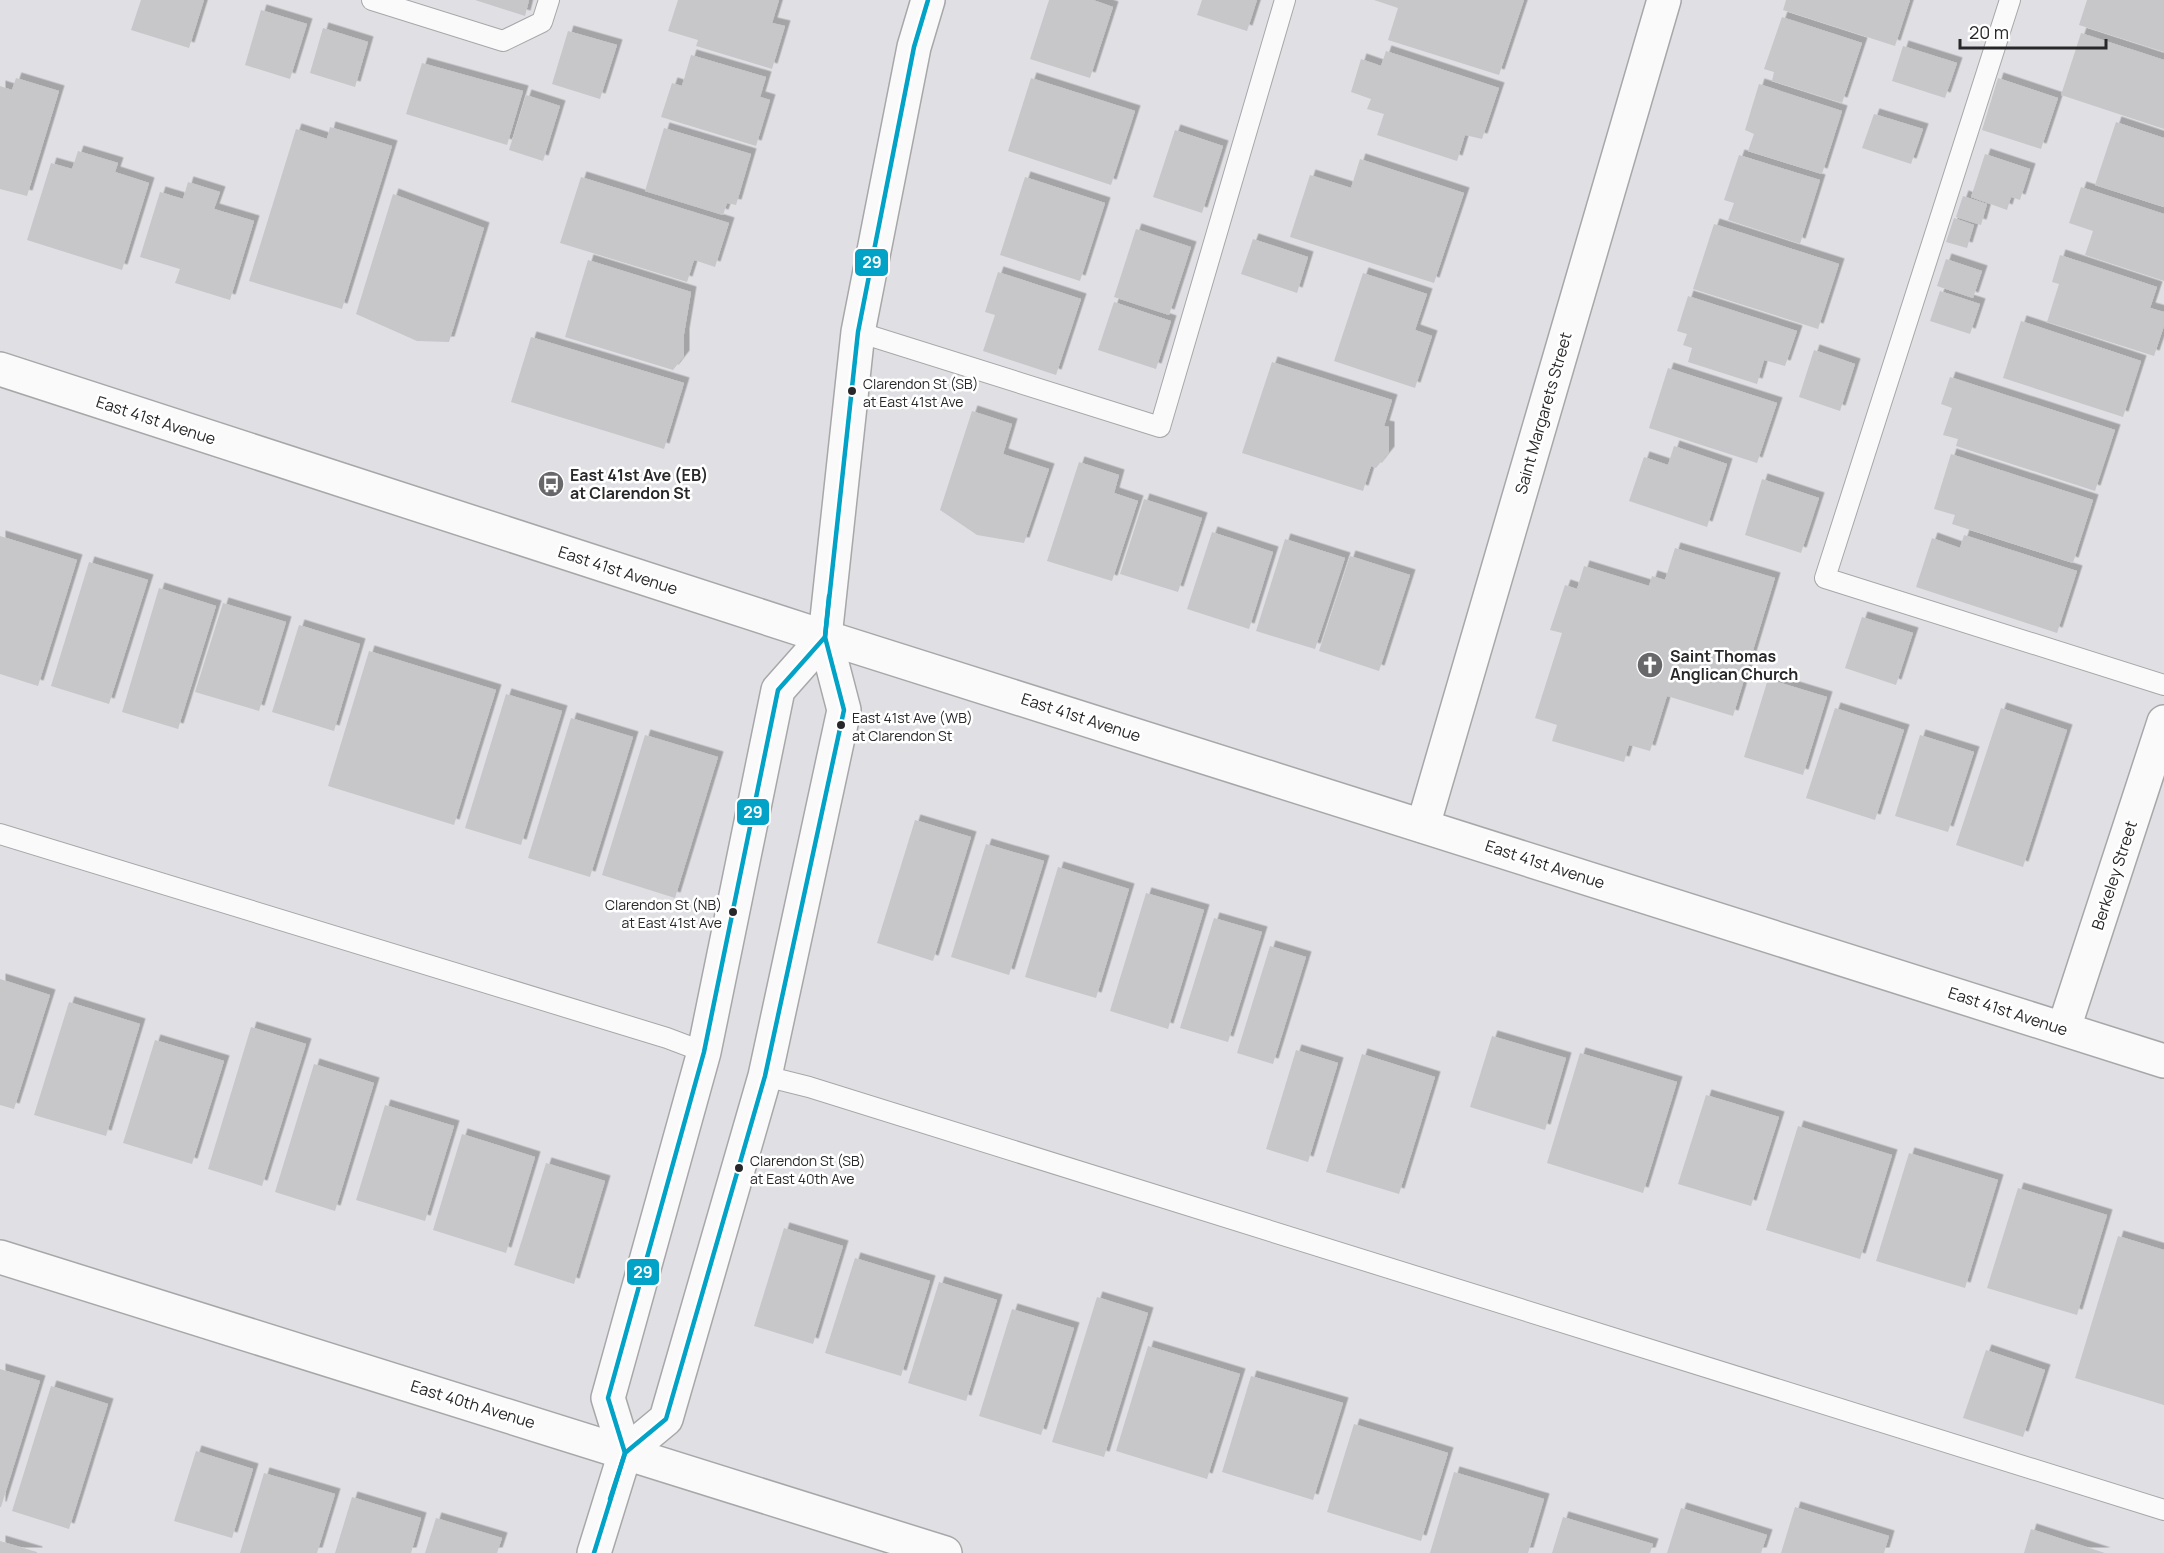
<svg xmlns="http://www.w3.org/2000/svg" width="2164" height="1553" font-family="Manrope,sans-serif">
<defs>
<filter id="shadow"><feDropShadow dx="5.5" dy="-5.5" stdDeviation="0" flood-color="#0004"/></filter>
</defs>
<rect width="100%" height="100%" fill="#e0e0e4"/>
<g fill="#c7c7ca" filter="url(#shadow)">
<path d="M141,0H204L189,48L131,30Z"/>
<path d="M475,0H529L525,16Z"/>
<path d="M678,0H779L772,23L785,26L772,69L696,46L698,40L668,31Z"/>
<path d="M1049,0H1093L1113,7L1090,78L1030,59Z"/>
<path d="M1202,0H1257L1247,31L1197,15Z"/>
<path d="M1374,0H1524L1499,75L1388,40L1398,8Z"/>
<path d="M1786,0H1910L1895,46L1783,10Z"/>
<path d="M2087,0H2164V52L2079,25Z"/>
<path d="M261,10L307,24L290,79L245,65Z"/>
<path d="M1782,17L1862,43L1842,103L1772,81L1774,72L1764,69Z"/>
<path d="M323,28L368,42L355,87L310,73Z"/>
<path d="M568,31L617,45L600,99L552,84Z"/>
<path d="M2081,33L2164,60V129L2061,95Z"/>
<path d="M1903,46L1957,63L1945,98L1892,81Z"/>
<path d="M1386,51L1499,88L1482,139L1465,135L1457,161L1377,135L1384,114L1367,109L1371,99L1351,92L1361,59L1381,66Z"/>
<path d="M691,55L766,77L760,97L770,100L756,146L661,117L672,83L682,86Z"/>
<path d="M422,63L523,91L507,145L406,114Z"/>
<path d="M16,78L59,91L27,196L0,189V86L12,90Z"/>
<path d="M1031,78L1135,111L1111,185L1008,151Z"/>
<path d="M1998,78L2058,98L2041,149L1982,130Z"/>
<path d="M1759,84L1842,111L1822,174L1748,151L1754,134L1745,130Z"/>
<path d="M526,95L560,106L543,161L509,150Z"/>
<path d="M1874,114L1923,129L1911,164L1862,148Z"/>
<path d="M2116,122L2164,138V207L2095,185Z"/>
<path d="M330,127L392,146L342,309L249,281L296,129L327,139Z"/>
<path d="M664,128L751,154L736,205L727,203L723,215L645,191Z"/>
<path d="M1175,130L1223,146L1202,213L1153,197Z"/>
<path d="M78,151L118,163L115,172L149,183L122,270L27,240L51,163L72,169Z"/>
<path d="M1985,154L2030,169L2020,200L2011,197L2007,210L1971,197Z"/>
<path d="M1739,155L1820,180L1800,244L1728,220L1734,203L1724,200Z"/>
<path d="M1360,159L1464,193L1434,283L1290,237L1310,175L1351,188Z"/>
<path d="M581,177L729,223L715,267L694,260L687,282L560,243Z"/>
<path d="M1025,177L1105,203L1080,281L1000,255Z"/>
<path d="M188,182L220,192L214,209L254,221L230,300L175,283L180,269L140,257L160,192L183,199Z"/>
<path d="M2081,187L2164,214V281L2085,255L2093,231L2069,223Z"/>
<path d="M393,194L484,228L449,342L417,341L356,314Z"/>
<path d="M1963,196L1987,204L1981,225L1956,217Z"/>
<path d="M1954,218L1974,225L1967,248L1946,242Z"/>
<path d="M1714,224L1839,264L1818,329L1693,289Z"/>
<path d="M1136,229L1191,247L1169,315L1114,297Z"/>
<path d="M1253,239L1308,257L1297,293L1241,274Z"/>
<path d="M2060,255L2157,287L2150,308L2164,312V326L2154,356L2047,322L2059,284L2052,282Z"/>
<path d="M1946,259L1982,271L1973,298L1937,286Z"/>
<path d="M588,260L691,292L684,334V356L673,370L565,337Z"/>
<path d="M998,272L1081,299L1056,375L983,351L995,315L985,312Z"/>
<path d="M1363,273L1427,294L1415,330L1432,336L1415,388L1334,361Z"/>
<path d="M1940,291L1980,304L1970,334L1930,321Z"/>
<path d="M1688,296L1797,331L1785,366L1764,360L1757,384L1688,362L1692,348L1683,345L1687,334L1677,331Z"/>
<path d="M1114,302L1171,321L1156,369L1098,350Z"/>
<path d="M2021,321L2141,361L2123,417L2003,378Z"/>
<path d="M531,337L684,383L664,449L511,402Z"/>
<path d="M1814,350L1855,364L1840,411L1799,397Z"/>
<path d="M1272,362L1392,400L1384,426L1389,427V452L1376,468L1371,466L1363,491L1242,453Z"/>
<path d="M1668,368L1777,403L1757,463L1649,428Z"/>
<path d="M1950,377L2115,430L2095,491L1956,446L1958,439L1943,435L1952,408L1941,404Z"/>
<path d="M972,411L1012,424L1003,454L1049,469L1024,543L977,535L940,510Z"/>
<path d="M1674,446L1727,464L1707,527L1629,501L1644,457L1668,465Z"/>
<path d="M1951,454L2093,500L2073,563L1952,524L1955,515L1934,509Z"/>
<path d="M1079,462L1119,475L1114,493L1138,501L1112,581L1047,561Z"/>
<path d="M1762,479L1819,498L1801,553L1745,535Z"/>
<path d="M1144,499L1202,518L1178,592L1120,574Z"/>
<path d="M1212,532L1273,552L1249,629L1187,609Z"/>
<path d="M1964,535L2077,571L2057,633L1916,587L1932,538L1960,548Z"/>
<path d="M0,536L77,560L38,686L0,674Z"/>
<path d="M1285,539L1345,558L1315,649L1256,631Z"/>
<path d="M1675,548L1775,578L1733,716L1667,696L1650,751L1629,745L1624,762L1552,741L1557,725L1535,718L1562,633L1550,630L1565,585L1577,589L1584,566L1649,586L1652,576L1665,580Z"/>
<path d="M1350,556L1410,575L1379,671L1319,651Z"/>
<path d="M89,562L148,580L109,704L51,686Z"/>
<path d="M159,588L216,606L178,729L122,712Z"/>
<path d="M223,603L286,622L259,711L195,692Z"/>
<path d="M1862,617L1913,633L1896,685L1845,668Z"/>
<path d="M299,625L360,644L334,731L272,712Z"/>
<path d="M369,651L496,690L454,825L328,786Z"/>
<path d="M1768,679L1827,697L1803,775L1744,757Z"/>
<path d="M506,694L562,711L521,845L465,828Z"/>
<path d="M1835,708L1904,730L1875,820L1806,798Z"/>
<path d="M2001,708L2067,730L2023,867L1956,845Z"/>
<path d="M571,718L633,737L590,877L528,858Z"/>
<path d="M645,735L718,757L675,898L602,875Z"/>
<path d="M1920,735L1974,752L1948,832L1895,816Z"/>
<path d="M915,820L971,837L933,961L877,943Z"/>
<path d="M986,844L1044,861L1009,975L951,957Z"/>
<path d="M1058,867L1129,889L1096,998L1025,977Z"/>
<path d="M1146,893L1204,910L1168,1029L1110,1011Z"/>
<path d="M1214,918L1262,932L1228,1042L1180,1028Z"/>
<path d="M1270,946L1306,957L1273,1064L1237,1053Z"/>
<path d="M0,979L50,995L14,1109L0,1105Z"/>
<path d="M69,1002L140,1024L106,1136L34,1115Z"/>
<path d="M251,1027L306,1044L262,1186L208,1169Z"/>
<path d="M1492,1036L1566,1058L1545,1130L1470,1107Z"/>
<path d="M155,1040L224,1061L192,1164L123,1143Z"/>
<path d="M1296,1050L1338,1063L1308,1162L1266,1149Z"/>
<path d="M1580,1053L1677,1082L1643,1193L1547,1163Z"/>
<path d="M1362,1054L1435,1077L1399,1194L1326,1172Z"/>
<path d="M314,1064L374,1083L335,1211L275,1192Z"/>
<path d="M1706,1095L1779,1117L1751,1206L1678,1184Z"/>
<path d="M385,1105L454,1126L425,1221L356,1200Z"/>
<path d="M1798,1126L1892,1155L1860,1259L1766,1230Z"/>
<path d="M462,1134L535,1157L506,1253L433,1230Z"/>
<path d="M1909,1153L1998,1180L1965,1288L1876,1261Z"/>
<path d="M546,1163L605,1181L574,1284L514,1265Z"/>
<path d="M2018,1188L2107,1215L2077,1315L1987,1288Z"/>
<path d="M784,1228L843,1246L813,1344L754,1326Z"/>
<path d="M2118,1236L2164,1250V1405L2075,1378Z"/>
<path d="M855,1258L930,1281L901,1376L825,1353Z"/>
<path d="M939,1282L997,1300L966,1401L908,1383Z"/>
<path d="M1097,1297L1148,1313L1104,1457L1052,1442Z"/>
<path d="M1012,1309L1074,1328L1041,1435L979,1416Z"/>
<path d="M1148,1346L1240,1374L1207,1479L1116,1451Z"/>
<path d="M1986,1350L2045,1370L2023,1437L1963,1418Z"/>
<path d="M0,1369L40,1381L1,1507H0Z"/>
<path d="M1251,1376L1343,1403L1313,1500L1222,1472Z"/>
<path d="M51,1386L108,1404L69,1529L12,1511Z"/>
<path d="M1354,1424L1448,1453L1421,1541L1327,1512Z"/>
<path d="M196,1451L253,1469L232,1538L174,1521Z"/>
<path d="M1454,1472L1544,1499L1528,1553H1430Z"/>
<path d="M264,1473L335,1494L317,1553H240Z"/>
<path d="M352,1497L421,1518L411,1553H335Z"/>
<path d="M1795,1507L1889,1536L1884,1553H1781Z"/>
<path d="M1681,1508L1767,1535L1761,1553H1667Z"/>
<path d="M1563,1517L1653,1544L1650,1553H1552Z"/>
<path d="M436,1518L502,1538L497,1553H425Z"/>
<path d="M2031,1529L2105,1553H2024Z"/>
<path d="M0,1541L37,1552V1553H0Z"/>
</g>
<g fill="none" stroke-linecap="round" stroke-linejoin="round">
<defs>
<g id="lane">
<path d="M372,0L503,41L542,22L549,0"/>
<path d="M2010,0L1825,578L2164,685"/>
<path d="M858,332L1160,427L1285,0"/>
<path d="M0,834L667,1038L704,1052"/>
<path d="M765,1076L809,1087L2164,1510"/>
</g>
<g id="street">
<path d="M1423,826L1664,0"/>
<path d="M2064,1028L2164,722"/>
<path d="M0,1257L945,1553"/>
</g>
<g id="secondary">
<path d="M0,369L825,637L2164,1061"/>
<path d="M625,1453L608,1398L704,1052L778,690L825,637"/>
<path d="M594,1553L625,1453L666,1419L765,1076L844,710L825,637L858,332L914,47L928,0"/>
</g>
</defs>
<use href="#lane" stroke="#a7a7a9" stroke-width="22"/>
<use href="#street" stroke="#a7a7a9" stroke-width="36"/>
<use href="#secondary" stroke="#a7a7a9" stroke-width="36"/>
<use href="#lane" stroke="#fafafb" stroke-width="20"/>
<use href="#street" stroke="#fafafb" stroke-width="33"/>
<use href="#secondary" stroke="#fafafb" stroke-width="33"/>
<defs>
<g id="bus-1">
<path d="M610,1499L625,1453L608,1398L704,1052L778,690L825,637L829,596"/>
<path d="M594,1553L625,1453L666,1419L765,1076L844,710L825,637L858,332L914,47L928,0"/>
</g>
</defs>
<use href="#bus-1" stroke="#fff" stroke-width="9"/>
<use href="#bus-1" stroke="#02a3c6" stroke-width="4.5"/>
</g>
<defs>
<symbol id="bus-disc" viewBox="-11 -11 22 22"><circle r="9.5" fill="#68686b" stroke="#fff"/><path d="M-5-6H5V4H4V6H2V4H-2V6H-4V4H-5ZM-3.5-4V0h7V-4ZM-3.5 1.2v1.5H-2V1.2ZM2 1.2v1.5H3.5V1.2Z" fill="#fff"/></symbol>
<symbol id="church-disc" viewBox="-11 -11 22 22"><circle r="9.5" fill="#68686b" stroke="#fff"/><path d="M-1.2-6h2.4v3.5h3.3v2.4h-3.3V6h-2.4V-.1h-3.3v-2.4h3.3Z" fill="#fff"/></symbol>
</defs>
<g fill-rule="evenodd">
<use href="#bus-disc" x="536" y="469" width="30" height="30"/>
<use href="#church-disc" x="1635" y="650" width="30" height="30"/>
</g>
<g fill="#28282a" stroke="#fff" stroke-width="2">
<circle cx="852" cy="391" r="5"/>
<circle cx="841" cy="725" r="5"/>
<circle cx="733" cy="912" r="5"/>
<circle cx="739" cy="1168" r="5"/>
</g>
<g text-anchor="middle" stroke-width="5" stroke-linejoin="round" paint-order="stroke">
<g font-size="14" fill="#28282a" stroke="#fff" text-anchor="start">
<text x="863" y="389">Clarendon St (SB)<tspan x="863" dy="18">at East 41st Ave</tspan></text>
<text x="852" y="723">East 41st Ave (WB)<tspan x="852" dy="18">at Clarendon St</tspan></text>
<text x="722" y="910" text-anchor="end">Clarendon St (NB)<tspan x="722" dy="18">at East 41st Ave</tspan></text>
<text x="750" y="1166">Clarendon St (SB)<tspan x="750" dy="18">at East 40th Ave</tspan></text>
</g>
<g font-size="16" fill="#28282a" stroke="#fff">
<text transform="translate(1543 413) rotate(-74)" y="6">Saint Margarets Street</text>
<text transform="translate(156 420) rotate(18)" y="6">East 41st Avenue</text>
<text transform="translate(618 570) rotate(18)" y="6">East 41st Avenue</text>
<text transform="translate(1081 717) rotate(18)" y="6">East 41st Avenue</text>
<text transform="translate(1545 864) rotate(18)" y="6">East 41st Avenue</text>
<text transform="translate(2114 875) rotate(-72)" y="6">Berkeley Street</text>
<text transform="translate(2008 1011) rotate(18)" y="6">East 41st Avenue</text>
<text transform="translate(473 1404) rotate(17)" y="6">East 40th Avenue</text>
</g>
<g font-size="16" font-weight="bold" fill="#28282a" stroke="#fff" text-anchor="start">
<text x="570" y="481">East 41st Ave (EB)<tspan x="570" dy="18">at Clarendon St</tspan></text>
<text x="1670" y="662">Saint Thomas<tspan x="1670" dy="18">Anglican Church</tspan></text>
</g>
</g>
<g stroke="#fff" stroke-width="2">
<rect x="854" y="248" width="35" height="29" rx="6" fill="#02a3c6"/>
<rect x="736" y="798" width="34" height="28" rx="6" fill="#02a3c6"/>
<rect x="626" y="1258" width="34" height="28" rx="6" fill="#02a3c6"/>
</g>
<g font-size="16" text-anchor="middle" font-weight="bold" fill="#fff">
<text x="872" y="268">29</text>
<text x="753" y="818">29</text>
<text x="643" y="1278">29</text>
</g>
<path d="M1960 39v9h146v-9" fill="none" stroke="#28282a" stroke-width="3"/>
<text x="1969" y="39" font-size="18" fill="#28282a" stroke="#ffffff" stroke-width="4.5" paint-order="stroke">20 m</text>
</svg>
